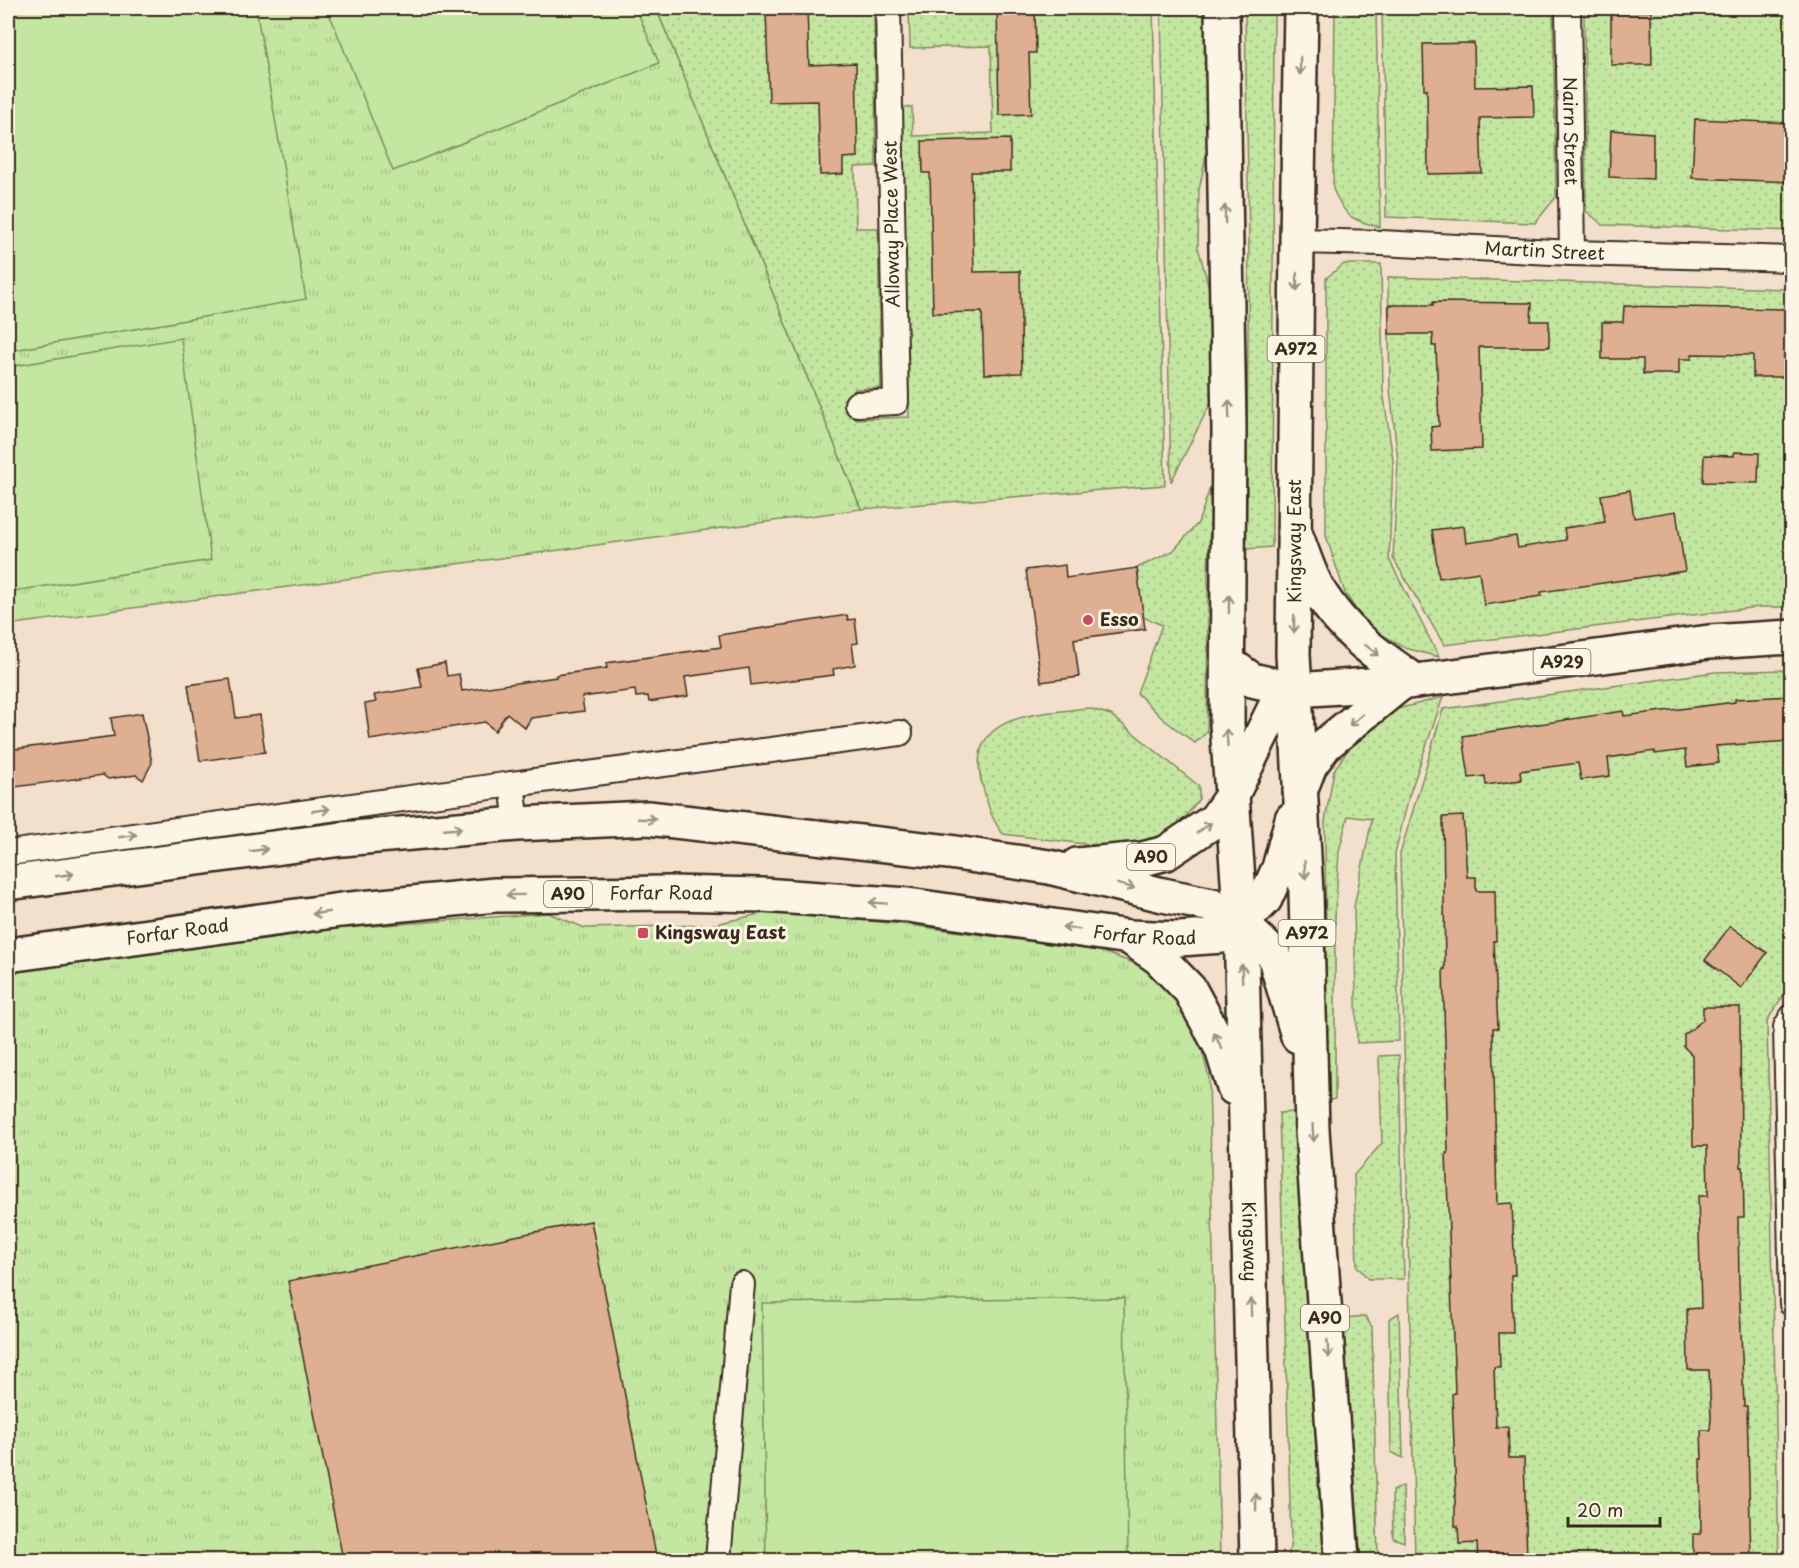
<svg xmlns="http://www.w3.org/2000/svg" width="1799" height="1568" font-family="'Playpen Sans',sans-serif">
<defs>
<pattern id="grass-dots" width="8" height="8" patternUnits="userSpaceOnUse" patternTransform="scale(1.5)"><rect width="8" height="8" fill="#c3e7a0"/><path d="M2 2h.1M6 6h.1" fill="none" stroke="#a8c689" stroke-width="1.8" stroke-linecap="round"/></pattern>
<pattern id="park-tufts" width="24" height="20" patternUnits="userSpaceOnUse" patternTransform="scale(1.5)"><rect width="24" height="20" fill="#c3e7a0"/><path d="M3 7l-1-3M5 7V3M7 7l1-3M15 17l-1-3M17 17v-4M19 17l1-3" fill="none" stroke="#a8c689"/></pattern>
</defs>
<rect width="100%" height="100%" fill="#f3e0cc"/>
<filter id="ink" filterUnits="userSpaceOnUse"><feTurbulence type="fractalNoise" baseFrequency=".0167" numOctaves="2"/><feDisplacementMap in="SourceGraphic" scale="12" xChannelSelector="R" yChannelSelector="G"/><feConvolveMatrix kernelMatrix="1 2 1 2 8 2 1 2 1" color-interpolation-filters="sRGB"/></filter>
<g filter="url(#ink)">
<g fill="url(#grass-dots)" stroke="#7f885f" stroke-width="1.5">
<path d="M656,8H874L876,166L855,167L856,228H878L881,388L855,389L856,419L909,417L903,107H912L913,136L993,133L991,46L910,48L909,8H1153L1165,485L861,509Z"/>
<path d="M1161,8H1209L1211,132L1199,190L1198,247L1215,310L1213,398L1171,482Z"/>
<path d="M1245,8H1274L1272,547L1246,549L1249,238Z"/>
<path d="M1335,8H1376L1380,227C1350,219 1346,218 1333,189Z"/>
<path d="M1382,8H1553L1556,197L1535,223L1386,217Z"/>
<path d="M1584,8H1791V231L1603,225L1586,211Z"/>
<path d="M1344,264H1381L1383,390L1393,460L1389,559L1439,657L1405,648L1367,626L1345,593L1326,536V278Z"/>
<path d="M1388,277L1791,289V607H1759L1444,645L1393,558L1398,461L1390,389Z"/>
<path d="M1212,482L1208,569L1207,732L1195,743L1163,719L1137,693L1162,625L1143,617L1137,568L1173,551L1198,523Z"/>
<path d="M1791,670V983L1767,1021L1779,1560H1415L1400,854L1443,709L1715,672Z"/>
<path d="M1443,697L1409,796L1395,854L1399,1041L1357,1043L1354,907L1372,819L1348,816L1339,851L1335,918V1099L1327,1101L1325,821L1334,770L1358,735L1398,709Z"/>
<path d="M1088,708L1111,715L1199,786V799L1177,828L1148,844L1118,848L1003,834C990,818 988,804 982,784C963,712 1040,714 1088,708Z"/>
<path d="M1399,1055L1404,1279H1368L1357,1266L1354,1175L1382,1143L1379,1056Z"/>
<path d="M1295,1112L1324,1560H1288L1291,1539L1279,1113Z"/>
<path d="M1399,1313L1403,1458L1391,1452L1389,1319Z"/>
<path d="M1365,1316L1372,1327L1378,1560H1361L1343,1331L1346,1318Z"/>
<path d="M1403,1486L1404,1542L1393,1538L1392,1491Z"/>
</g>
<g fill="url(#park-tufts)" stroke="#7f885f" stroke-width="1.5">
<path d="M8,8H656L861,509L8,625Z"/>
<path d="M548,913L585,928L711,925L764,913L894,923L1101,951L1144,967L1180,997L1197,1030L1209,1078L1220,1560H8V973L344,928Z"/>
</g>
<g fill="#c3e7a0" stroke="#7f885f" stroke-width="1.5">
<path d="M8,8H256L306,299L8,351Z"/>
<path d="M327,8H636L659,63L393,171Z"/>
<path d="M181,338L211,560L8,592V367Z"/>
<path d="M1124,1298L1128,1560H766L762,1303Z"/>
</g>
<g fill="#dfaf91" stroke="#3b2a1e" stroke-width="1.5">
<path d="M766,8H807L809,65L856,63L858,157L843,158V174L820,175L818,101L769,102Z"/>
<path d="M997,8H1035L1036,53H1029L1031,114L999,115Z"/>
<path d="M1611,11H1651L1652,65H1611Z"/>
<path d="M1474,43L1475,87L1533,86L1534,117L1480,118L1482,173L1428,174L1427,89H1424L1423,44Z"/>
<path d="M1695,119L1791,123V182L1692,178Z"/>
<path d="M1611,130L1653,133V179L1609,177Z"/>
<path d="M1010,139V172H971L974,272L1020,271L1022,373L984,374L982,312L933,313L930,173H923L922,141Z"/>
<path d="M1433,302L1532,303L1531,321H1549V347H1479L1482,449L1432,451L1431,427L1439,426L1436,346H1432L1433,334H1389V305H1433Z"/>
<path d="M1624,306L1791,309V356H1784L1785,377H1753V355L1692,354V359H1679V374H1643V359H1602V322H1623Z"/>
<path d="M1734,452L1759,453L1758,483L1703,482L1704,455L1734,456Z"/>
<path d="M1630,490L1634,518L1676,511L1685,571L1541,592L1542,596L1484,605L1479,572L1439,578L1432,530L1464,526L1466,543L1516,536L1518,548L1566,540L1564,528L1605,522L1601,495Z"/>
<path d="M1065,565L1066,578L1137,568L1145,629L1074,639L1079,677L1041,682L1026,570Z"/>
<path d="M847,615L848,620L855,619L858,643L852,644L855,665L833,669L834,675L751,685L749,668L685,677L688,696L649,702L648,696L636,697L635,690L582,697L584,711L531,718L525,728L507,713L495,731L485,722L370,740L365,704L376,702L374,695L422,687L418,668L445,663L447,676L459,674L462,691L556,677V675L607,668L606,663L721,647L719,635Z"/>
<path d="M230,679L236,718L260,715L265,752L200,761L188,685Z"/>
<path d="M1791,696V741L1716,746L1719,763L1687,767L1685,750L1655,754V751L1608,758L1610,776L1596,778L1581,780L1578,763L1520,771L1521,780L1486,785L1485,776L1469,778L1463,736L1623,711L1624,716L1735,702V699Z"/>
<path d="M142,713L152,763L143,780L136,775L108,779L103,775L8,788V750L114,736L111,718Z"/>
<path d="M1463,816L1467,877H1476V891H1495L1496,941H1494L1498,1028H1493L1497,1204L1512,1203L1515,1275H1511L1513,1333H1499L1500,1367H1494L1496,1427H1508L1509,1458H1524L1527,1560H1478L1477,1543L1459,1544L1458,1526H1455V1496H1456L1452,1394L1455,1393L1446,1153H1448L1443,969H1445L1443,817Z"/>
<path d="M1730,926L1767,953L1741,988L1705,960Z"/>
<path d="M1703,1007H1740L1741,1167H1743L1744,1217H1738L1739,1282L1744,1406H1747L1751,1560H1693V1534H1701L1700,1459H1702L1701,1430H1710L1711,1418L1709,1370H1688L1687,1309L1701,1308L1698,1196H1708L1707,1146H1693L1692,1055L1684,1047V1035L1703,1020Z"/>
<path d="M591,1221L657,1560H343L288,1281Z"/>
</g>
<g fill="none" stroke-linecap="round" stroke-linejoin="round">
<defs>
<g id="minor">
<path id="s1" d="M1568,8L1572,253"/>
<path id="s2" d="M1297,241L1381,243L1572,253L1792,259"/>
<path d="M857,404L896,402L888,8"/>
<path d="M512,784L900,733"/>
<path d="M8,853L512,784L517,824"/>
<path d="M1792,1017L1786,1027L1792,1304"/>
<path d="M718,1560L742,1284"/>
</g>
<g id="primary">
<path d="M1295,533C1303,553 1309,575 1320,593C1346,634 1376,654 1415,681"/>
<path d="M1228,663L1252,680L1295,690L1401,683L1709,642L1792,637"/>
<path d="M1300,791L1310,765L1325,745L1401,683"/>
</g>
<g id="trunk">
<path id="s3" d="M1222,8L1229,429L1227,724L1241,923L1257,1560"/>
<path d="M1301,8L1297,241L1293,654L1306,893L1312,1130L1342,1560"/>
<path d="M1077,865L1143,859L1166,853L1215,820L1231,797L1277,703L1295,690"/>
<path d="M8,883L342,839L517,824L648,818L949,852L1049,867L1163,895L1212,905L1241,923L1274,955L1298,1036"/>
<path d="M1129,937L1159,958L1190,990L1222,1049L1234,1088"/>
<path id="s4" d="M8,955L341,910L495,895L669,893L762,895L908,905L1129,937L1180,939L1222,936L1241,923L1265,899L1279,868L1292,819"/>
</g>
</defs>
<use href="#minor" stroke="#3b2a1e" stroke-width="28"/>
<use href="#primary" stroke="#3b2a1e" stroke-width="38"/>
<use href="#trunk" stroke="#3b2a1e" stroke-width="38"/>
<use href="#minor" stroke="#fcf5e5" stroke-width="24"/>
<use href="#primary" stroke="#fcf5e5" stroke-width="33"/>
<use href="#trunk" stroke="#fcf5e5" stroke-width="33"/>
</g>
<defs><path id="oneway-shaft" d="M-6 0H5M1.5-3L5.5 0L1.5 3" fill="none" stroke-width="1.6" stroke-linecap="round" stroke-linejoin="round" transform="scale(1.5)"/></defs>
<g stroke="#9c9082">
<use href="#oneway-shaft" transform="translate(1300 66) rotate(91)"/>
<use href="#oneway-shaft" transform="translate(1225 214) rotate(-91)"/>
<use href="#oneway-shaft" transform="translate(1297 282) rotate(90)"/>
<use href="#oneway-shaft" transform="translate(1229 409) rotate(-91)"/>
<use href="#oneway-shaft" transform="translate(1229 604) rotate(-89)"/>
<use href="#oneway-shaft" transform="translate(1294 624) rotate(91)"/>
<use href="#oneway-shaft" transform="translate(1372 650) rotate(37)"/>
<use href="#oneway-shaft" transform="translate(1356 720) rotate(139)"/>
<use href="#oneway-shaft" transform="translate(1227 738) rotate(-94)"/>
<use href="#oneway-shaft" transform="translate(321 810) rotate(-8)"/>
<use href="#oneway-shaft" transform="translate(647 819) rotate(2)"/>
<use href="#oneway-shaft" transform="translate(1204 828) rotate(-36)"/>
<use href="#oneway-shaft" transform="translate(453 829) rotate(-5)"/>
<use href="#oneway-shaft" transform="translate(128 836) rotate(-8)"/>
<use href="#oneway-shaft" transform="translate(259 850) rotate(-8)"/>
<use href="#oneway-shaft" transform="translate(1305 870) rotate(87)"/>
<use href="#oneway-shaft" transform="translate(65 875) rotate(-8)"/>
<use href="#oneway-shaft" transform="translate(1126 886) rotate(14)"/>
<use href="#oneway-shaft" transform="translate(515 895) rotate(179)"/>
<use href="#oneway-shaft" transform="translate(878 903) rotate(-176)"/>
<use href="#oneway-shaft" transform="translate(321 913) rotate(172)"/>
<use href="#oneway-shaft" transform="translate(1071 928) rotate(-172)"/>
<use href="#oneway-shaft" transform="translate(1242 973) rotate(-91)"/>
<use href="#oneway-shaft" transform="translate(1218 1041) rotate(-118)"/>
<use href="#oneway-shaft" transform="translate(1313 1133) rotate(87)"/>
<use href="#oneway-shaft" transform="translate(1251 1307) rotate(-91)"/>
<use href="#oneway-shaft" transform="translate(1328 1349) rotate(86)"/>
<use href="#oneway-shaft" transform="translate(1256 1502) rotate(-91)"/>
</g>
</g>
<g fill="#d1495b" stroke="#fcf5e5" stroke-width="2">
<circle cx="1088" cy="620" r="6"/>
<rect x="637" y="927" width="12" height="12" rx="3"/>
</g>
<g text-anchor="middle" stroke-width="6" stroke-linejoin="round" paint-order="stroke">
<g fill="#fcf5e5" stroke="#75675a" stroke-width="1.5">
<rect x="1267.5" y="336" width="57" height="26" rx="4.5"/>
<rect x="1533.5" y="649" width="57" height="26" rx="4.5"/>
<rect x="1127" y="844" width="48" height="26" rx="4.5"/>
<rect x="544" y="881" width="48" height="26" rx="4.5"/>
<rect x="1278.5" y="920" width="57" height="26" rx="4.5"/>
<rect x="1301" y="1305" width="48" height="26" rx="4.5"/>
</g>
<g font-size="16" font-weight="bold" fill="#3b2a1e">
<text x="1296" y="355">A972</text>
<text x="1562" y="668">A929</text>
<text x="1151" y="863">A90</text>
<text x="568" y="900">A90</text>
<text x="1307" y="939">A972</text>
<text x="1325" y="1324">A90</text>
</g>
<g font-size="18" fill="#3b2a1e" stroke="#fcf5e5">
<text dy="6" stroke="none"><textPath href="#s1" startOffset="123">Nairn Street</textPath></text>
<text transform="translate(892 224) rotate(-91)" y="6">Alloway Place West</text>
<text dy="6" stroke="none"><textPath href="#s2" startOffset="248">Martin Street</textPath></text>
<text transform="translate(1295 541) rotate(-90)" y="6">Kingsway East</text>
<text dy="6" stroke="none"><textPath href="#s4" startOffset="657">Forfar Road</textPath></text>
<text dy="6" stroke="none"><textPath href="#s4" startOffset="171">Forfar Road</textPath></text>
<text dy="6" stroke="none"><textPath href="#s4" startOffset="1143">Forfar Road</textPath></text>
<text dy="6" stroke="none"><textPath href="#s3" startOffset="1234">Kingsway</textPath></text>
</g>
<g font-size="18" font-weight="bold" fill="#3b2a1e" stroke="#fcf5e5" text-anchor="start">
<text x="1100" y="626">Esso</text>
<text x="655" y="939">Kingsway East</text>
</g>
</g>
<rect width="1799" height="1568" fill="none" stroke="#fcf5e5" stroke-width="30"/>
<rect x="15" y="15" width="1769" height="1538" fill="none" stroke="#3b2a1e" stroke-width="2" filter="url(#ink)"/>
<path d="M1568 1517v9h92v-9" fill="none" stroke="#3b2a1e" stroke-width="3"/>
<text x="1577" y="1517" font-size="18" fill="#3b2a1e" stroke="#fcf5e5" stroke-width="4.5" paint-order="stroke">20 m</text>
</svg>
